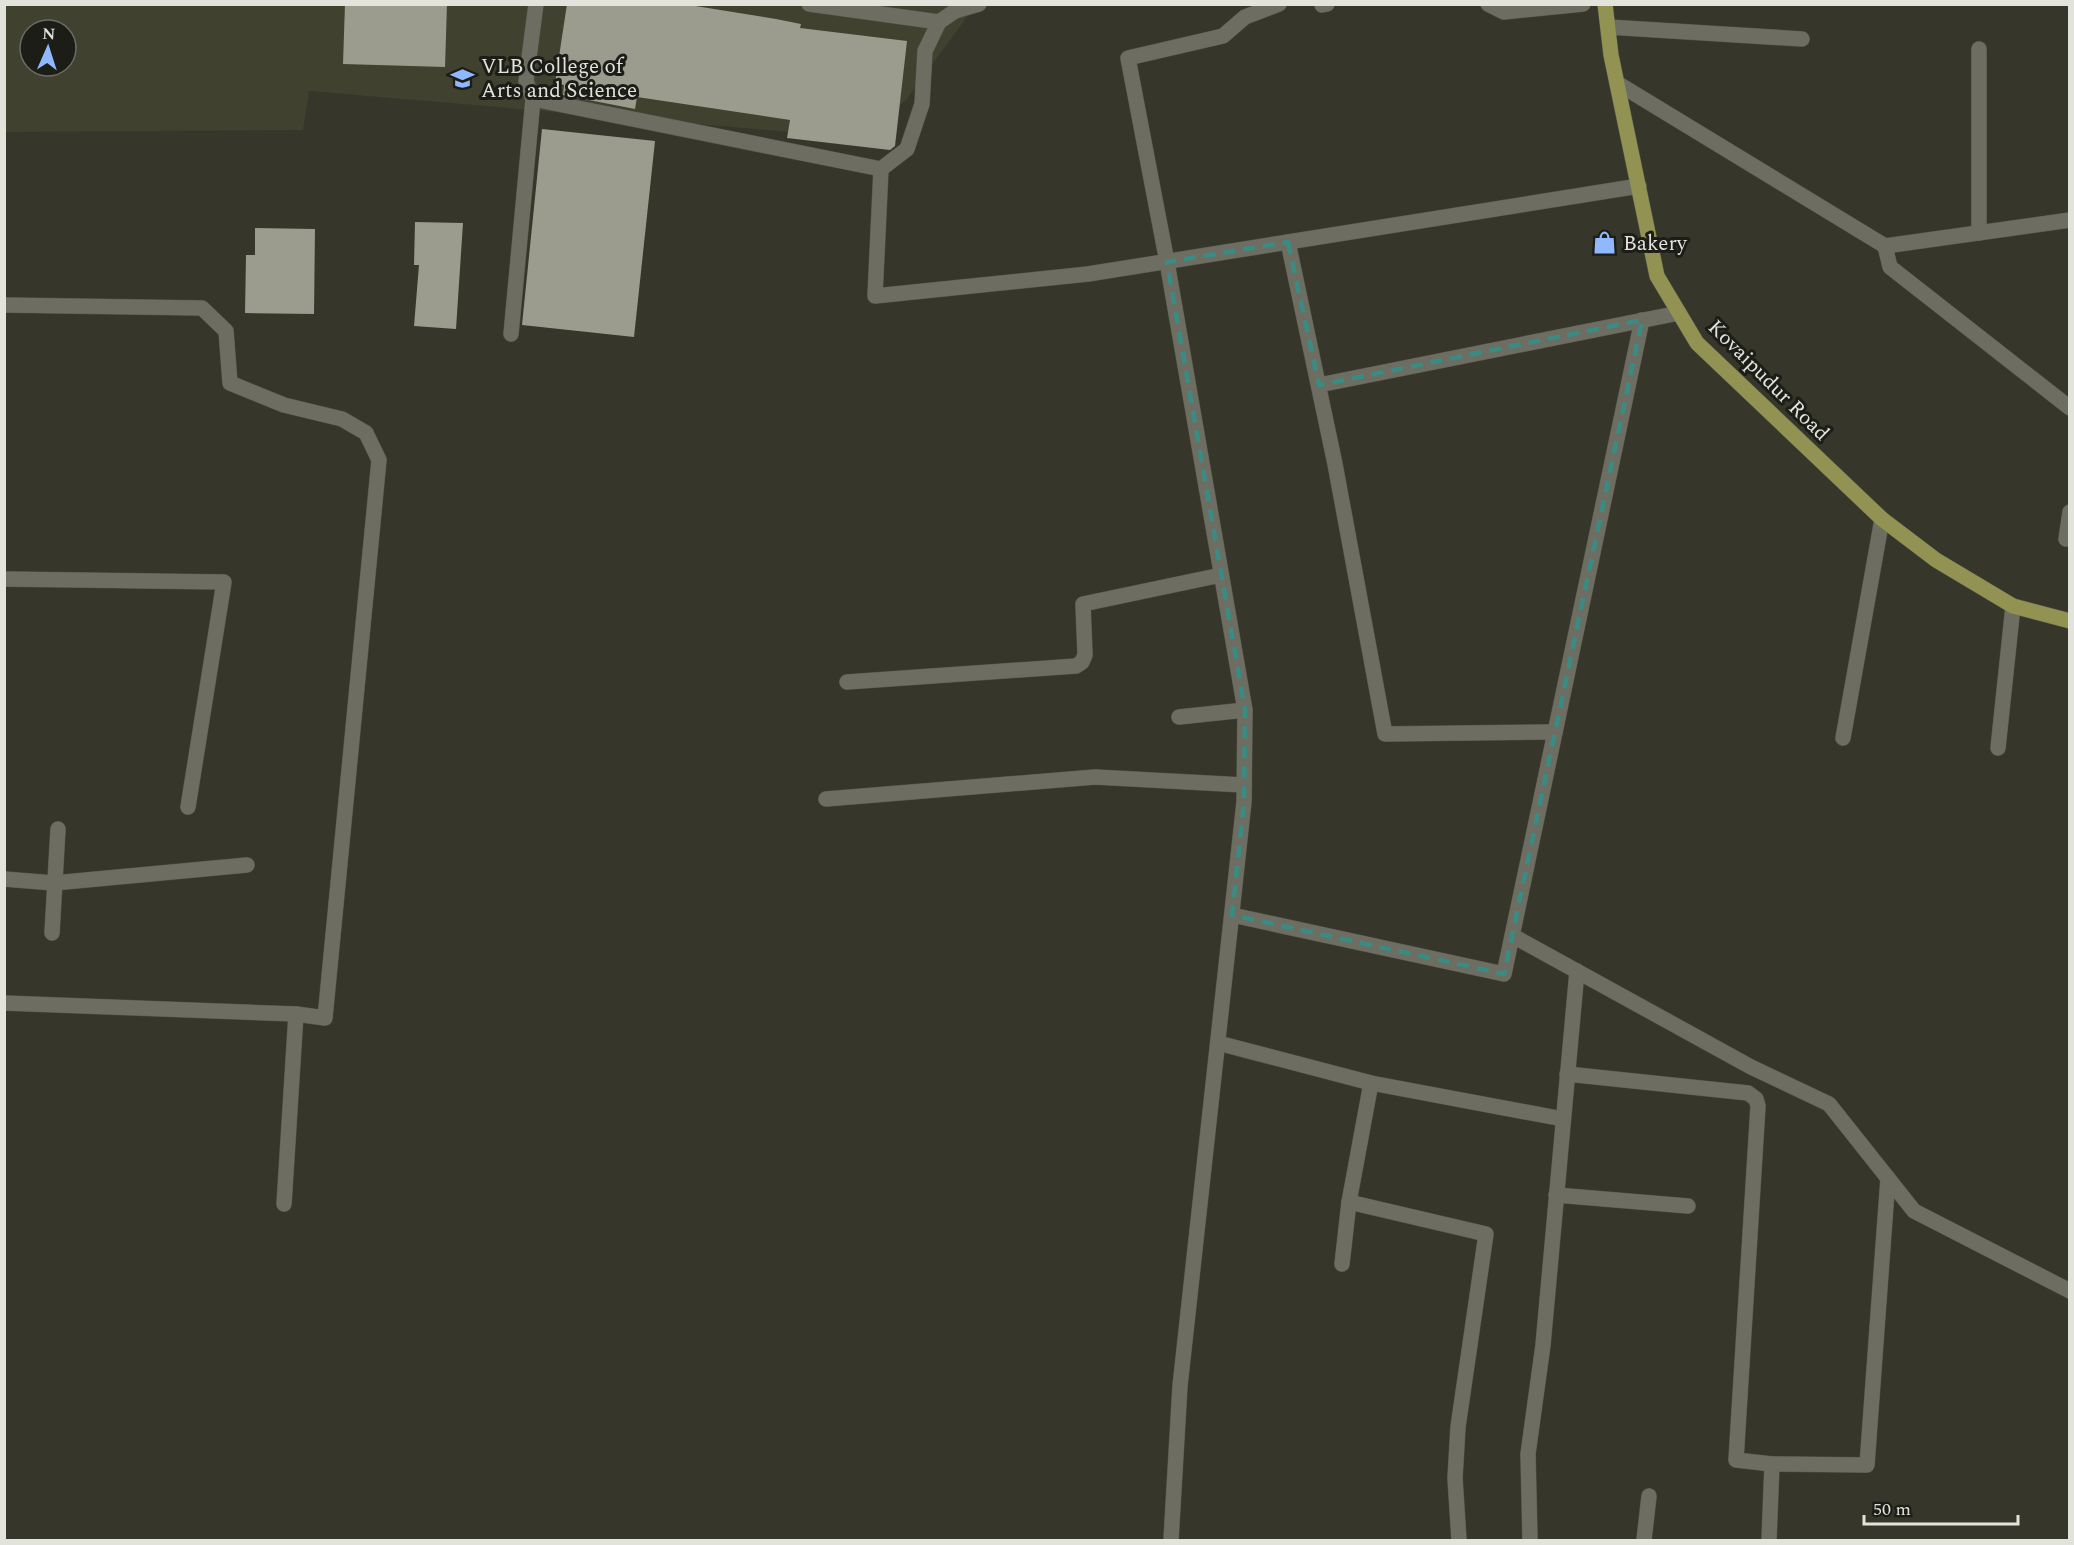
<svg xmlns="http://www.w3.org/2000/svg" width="2074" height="1545" font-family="Spectral,serif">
<rect width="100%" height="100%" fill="#36362b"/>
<path fill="#40412f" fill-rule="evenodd" d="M4,5H980L972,10L906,100L861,138L309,91L303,130L5,132ZM30,30H66V66H30Z"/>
<g fill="#9b9c8e">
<path d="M345,4H447L445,67L343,64Z"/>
<path d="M567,4H683L776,19L801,24L800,28L907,41L895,146L890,150L787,138L790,120L637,97L635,109L563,95L564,85L555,83Z"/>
<path d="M542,129L655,141L634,337L522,325Z"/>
<path d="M415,222L463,223L456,329L414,326L419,265H414Z"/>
<path d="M255,228L315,229L314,314L245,313L246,255H255Z"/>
</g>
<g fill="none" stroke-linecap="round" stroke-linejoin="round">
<defs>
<g id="minor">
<path d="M536,4L526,81L533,99L881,169L907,149L922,104L925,51L939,22L955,11L979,4"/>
<path d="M809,4L939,22"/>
<path d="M1488,4L1504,12L1583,4"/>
<path d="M1322,5L1327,4"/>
<path d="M1608,27L1802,39"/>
<path d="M1979,49V233"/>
<path d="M1617,83L1885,246L2070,220"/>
<path d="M881,169L875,296L1088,274L1639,186"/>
<path d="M1288,242L1335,464L1385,734L1555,732"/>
<path d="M1885,246L1890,267L2070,408"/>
<path d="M4,305L202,308L226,331L230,383L284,405L342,419L366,433L379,460L325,1018L296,1014L4,1003"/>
<path d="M511,334L533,99"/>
<path d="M1319,385L1679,313"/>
<path d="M2066,539L2070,512"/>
<path d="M4,579L224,582L188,807"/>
<path d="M847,682L1076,666L1082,662L1085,655L1083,604L1221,575"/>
<path d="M1179,717L1245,710"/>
<path d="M1843,738L1882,519"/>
<path d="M1998,748L2013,606"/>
<path d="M826,799L1095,777L1244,785"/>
<path d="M4,879L54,883L247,865"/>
<path d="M1232,915L1504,974L1642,320"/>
<path d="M52,933L58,829"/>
<path d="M1513,936L1751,1067L1829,1104L1914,1211L2070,1291"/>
<path d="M1218,1043L1371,1083L1349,1202L1342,1264"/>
<path d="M1567,1074L1748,1093L1756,1099L1758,1106L1736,1460L1772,1464L1769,1540"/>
<path d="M1371,1083L1563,1119"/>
<path d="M1556,1195L1688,1206"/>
<path d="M1349,1202L1486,1234L1458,1427L1455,1478L1459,1540"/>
<path d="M284,1204L296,1014"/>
<path d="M1772,1464L1867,1465L1888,1178"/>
<path d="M1171,1540L1180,1386L1244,802L1245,710L1167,262L1128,58L1223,36L1245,17L1279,4"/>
<path d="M1530,1540L1528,1454L1543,1345L1577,971"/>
<path d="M1644,1540L1649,1496"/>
</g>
<path id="major" d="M1605,4L1611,55L1657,276L1697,343L1882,519L1936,560L2013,606L2070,621"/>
</defs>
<use href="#minor" stroke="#54554b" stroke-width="16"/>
<use href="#major" stroke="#54554b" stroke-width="16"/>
<use href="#minor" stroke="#6d6e61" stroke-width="15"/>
<use href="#major" stroke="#929353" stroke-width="15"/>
</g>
<path fill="none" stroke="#398c84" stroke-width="4.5" stroke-dasharray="12 8" stroke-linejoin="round" d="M1288,242L1319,385L1642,320L1504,974L1232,915L1244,802L1245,710L1167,262Z"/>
<defs>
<symbol id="university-bare" viewBox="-9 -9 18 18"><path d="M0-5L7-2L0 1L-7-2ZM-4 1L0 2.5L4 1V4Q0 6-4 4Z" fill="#8fb8fd" stroke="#1d1d18" stroke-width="2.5" paint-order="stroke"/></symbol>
<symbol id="shop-bare" viewBox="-9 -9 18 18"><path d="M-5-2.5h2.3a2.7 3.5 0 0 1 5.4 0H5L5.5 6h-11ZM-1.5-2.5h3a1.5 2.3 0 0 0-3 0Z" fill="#8fb8fd" stroke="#1d1d18" stroke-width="2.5" paint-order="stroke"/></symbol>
</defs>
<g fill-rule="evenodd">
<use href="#university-bare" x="446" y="62" width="33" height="33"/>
<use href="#shop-bare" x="1588" y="226" width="33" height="33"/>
</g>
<g text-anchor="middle" stroke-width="6" stroke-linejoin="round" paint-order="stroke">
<g font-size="21" fill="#e2e3db" stroke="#1d1d18" text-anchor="start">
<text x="481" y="73">VLB College of<tspan x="481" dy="24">Arts and Science</tspan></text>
<text x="1623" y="250">Bakery</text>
</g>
<g font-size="21" fill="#e2e3db" stroke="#1d1d18">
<text transform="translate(1769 380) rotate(45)" y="7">Kovaipudur Road</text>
</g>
</g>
<rect width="2074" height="1545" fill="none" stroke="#e2e3db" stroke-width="12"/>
<g transform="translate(48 48) rotate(3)"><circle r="28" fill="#1d1d18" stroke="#6c6c66" stroke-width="1.5"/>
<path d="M0-4.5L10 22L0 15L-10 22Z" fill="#8fb8fd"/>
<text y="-9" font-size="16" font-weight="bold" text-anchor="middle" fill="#e2e3db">N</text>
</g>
<path d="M1864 1515v9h154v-9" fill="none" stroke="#e2e3db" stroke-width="3"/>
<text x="1873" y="1515" font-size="18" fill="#e2e3db" stroke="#1d1d18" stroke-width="4.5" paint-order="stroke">50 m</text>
</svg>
